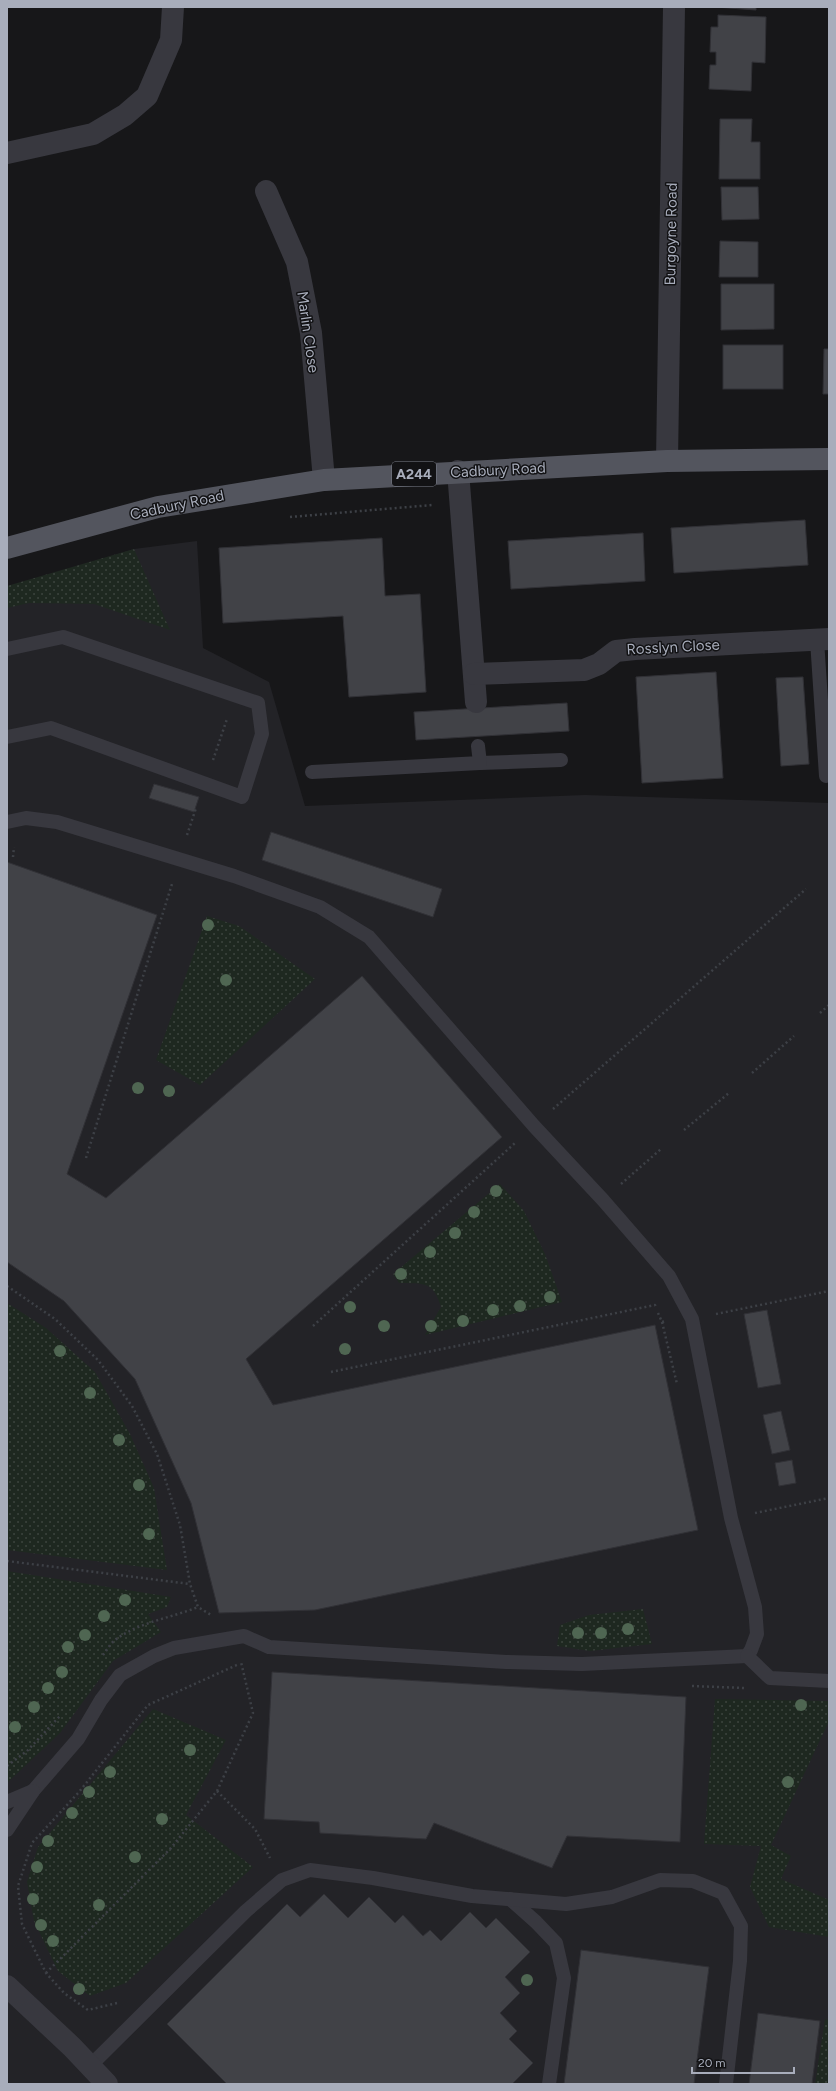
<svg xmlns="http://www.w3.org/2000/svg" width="836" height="2091" font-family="Figtree,sans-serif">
<defs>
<pattern id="grass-dots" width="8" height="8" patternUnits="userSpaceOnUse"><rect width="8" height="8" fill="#1e2820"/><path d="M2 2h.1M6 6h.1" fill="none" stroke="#3c443e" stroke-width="1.8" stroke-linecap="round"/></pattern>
</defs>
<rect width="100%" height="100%" fill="#171719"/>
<path fill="#232327" d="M197,541L203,648L269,682L305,806L585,795L829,803V2084H7V588L134,549Z"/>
<g fill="url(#grass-dots)">
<path d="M134,549L170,630L94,604L29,603L7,608V586Z"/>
<path d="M207,916L239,926L315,979L200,1085L156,1060Z"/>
<path d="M500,1184L524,1211L545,1254L562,1302L425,1335L441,1307C433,1280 423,1284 399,1283L393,1274Z"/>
<path d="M7,1303L46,1328L95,1372L130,1434L154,1488L167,1570L7,1550Z"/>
<path d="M7,1571L171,1597L167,1607L148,1614L161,1632L113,1661L60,1733L7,1783Z"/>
<path d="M643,1609L652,1644L590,1651L557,1646L560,1625L589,1615Z"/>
<path d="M715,1699L829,1701V1721L771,1845L791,1856L781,1879L829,1900V1937L769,1927L750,1887L761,1846L704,1844Z"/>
<path d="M153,1709L226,1740L186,1815L253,1867L126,1983L90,1996L58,1971L34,1921L27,1882L38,1847Z"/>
<path d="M825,2019L829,2020V2084H815Z"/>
</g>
<g fill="#414247" stroke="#313136">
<path d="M715,7H756V10Z"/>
<path d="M718,15L766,17L765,63L752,62L751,91L709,89L710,65H716V52H710L711,27H718Z"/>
<path d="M720,119H752L751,142H760V179H719Z"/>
<path d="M721,187H758L759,219L722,220Z"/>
<path d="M720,241L758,242V277H719Z"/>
<path d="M721,284H774V329L721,330Z"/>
<rect x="723" y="345" width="60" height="44"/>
<path d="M824,349H829V394H823Z"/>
<path d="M805,520L808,565L674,573L671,528Z"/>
<path d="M643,533L645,581L511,589L508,541Z"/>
<path d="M382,538L385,596L420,594L426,692L349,697L343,616L223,623L219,548Z"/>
<path d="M716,672L723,778L642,783L636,677Z"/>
<path d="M803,677L809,764L781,766L776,678Z"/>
<path d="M567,703L569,731L416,740L414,712Z"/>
<path d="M154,784L199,797L194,812L149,798Z"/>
<path d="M271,832L442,889L433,917L262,860Z"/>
<path d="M7,862L157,915L67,1174L106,1198L362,976L502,1137L246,1359L273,1405L655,1325L698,1530L315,1610L219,1613L191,1503L135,1379L64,1301L7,1262Z"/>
<path d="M767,1310L781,1384L758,1388L744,1314Z"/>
<path d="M781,1411L790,1450L772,1454L763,1415Z"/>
<path d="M792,1460L796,1483L779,1486L775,1463Z"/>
<path d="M272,1672L686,1697L680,1842L567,1836L552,1868L434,1823L426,1839L320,1833L319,1822L264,1819Z"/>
<path d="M324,1894L348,1918L369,1897L395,1923L403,1915L423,1936L430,1930L441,1941L470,1912L486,1928L496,1918L530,1952L505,1977L520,1993L500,2013L517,2031L509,2039L533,2063L512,2084H227L167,2024L287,1904L300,1917Z"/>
<path d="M581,1950L709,1967L694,2084H564Z"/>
<path d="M758,2013L820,2021L812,2084H749Z"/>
</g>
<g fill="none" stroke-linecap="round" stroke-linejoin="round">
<g stroke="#3d4046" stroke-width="2.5" stroke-dasharray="2 3" stroke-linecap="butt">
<path d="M290,517L432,505"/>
<path d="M213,760L227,719"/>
<path d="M187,835L196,808"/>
<path d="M13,857L14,847"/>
<path d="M820,1013L829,1005"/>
<path d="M752,1073L794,1036"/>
<path d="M553,1109L806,889"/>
<path d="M684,1130L729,1093"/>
<path d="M86,1158L172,884"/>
<path d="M621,1184L661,1149"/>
<path d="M7,1286L55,1319L98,1360L132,1406L157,1454L180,1525L190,1584L198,1607L211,1615"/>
<path d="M658,1313L662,1322L666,1321"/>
<path d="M716,1314L829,1291"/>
<path d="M662,1322L677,1384"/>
<path d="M313,1326L515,1143"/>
<path d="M331,1372L655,1305L656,1307"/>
<path d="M755,1513L829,1498"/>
<path d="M7,1561L190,1584"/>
<path d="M103,1655C107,1650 110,1644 115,1640C139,1622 171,1618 198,1607"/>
<path d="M692,1686L745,1688"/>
<path d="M7,1766L27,1751L60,1716"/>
<path d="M217,1791L255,1829L270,1858"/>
<path d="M46,1973L171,1848L217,1791L253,1713L241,1662"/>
<path d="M117,2003L88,2010L64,1993L46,1973L22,1924L18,1886L32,1843L79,1792L148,1705L239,1664"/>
</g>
<g stroke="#38383f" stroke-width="14">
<path d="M817,640L826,776"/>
<path d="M7,649L63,637L258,703L262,734L242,797L51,728L7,737"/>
<path d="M480,763L561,760"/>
<path d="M312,772L480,763L478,746"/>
<path d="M7,822L26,818L57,822L234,876L320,907L369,937L534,1126L603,1200L669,1276L692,1319L731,1518L755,1607L757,1634L751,1650L747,1656L582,1664L506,1662L269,1647L244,1636L174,1648L154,1656L120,1675L101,1700L78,1739L33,1791"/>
<path d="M747,1656L770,1678L829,1681"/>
<path d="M7,1802L33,1791L7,1830"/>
<path d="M510,1899L536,1922L556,1943L564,1978L549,2084"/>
<path d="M90,2066L246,1911L282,1880L310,1870L373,1878L472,1896L566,1904L612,1897L660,1880L693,1881L723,1893L741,1926L740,1961L726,2084"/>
</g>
<g stroke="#38383f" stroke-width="22">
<path d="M7,153L93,134L125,115L147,96L171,40L173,7"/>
<path d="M266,191L297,262L311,333L324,480"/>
<path d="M667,461L674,7"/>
<path d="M458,471L476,702"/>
<path d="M474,674L584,670L599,664L616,651L635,649L829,639"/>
</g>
<path stroke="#38383f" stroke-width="22" d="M7,1986L72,2047L107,2084"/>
<path stroke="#53555e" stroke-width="22" d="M7,548L158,507L324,480L667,461L829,459"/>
</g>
<g fill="#4f6652">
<circle cx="208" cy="925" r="6"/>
<circle cx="226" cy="980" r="6"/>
<circle cx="138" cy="1088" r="6"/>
<circle cx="169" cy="1091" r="6"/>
<circle cx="496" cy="1191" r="6"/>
<circle cx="474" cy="1212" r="6"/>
<circle cx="455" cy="1233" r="6"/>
<circle cx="430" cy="1252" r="6"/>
<circle cx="401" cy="1274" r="6"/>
<circle cx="550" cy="1297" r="6"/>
<circle cx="520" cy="1306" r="6"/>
<circle cx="350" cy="1307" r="6"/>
<circle cx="493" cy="1310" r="6"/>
<circle cx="463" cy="1321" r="6"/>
<circle cx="384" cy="1326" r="6"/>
<circle cx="431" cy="1326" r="6"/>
<circle cx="345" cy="1349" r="6"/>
<circle cx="60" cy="1351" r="6"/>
<circle cx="90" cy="1393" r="6"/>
<circle cx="119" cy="1440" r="6"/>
<circle cx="139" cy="1485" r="6"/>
<circle cx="149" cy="1534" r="6"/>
<circle cx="125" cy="1600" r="6"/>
<circle cx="104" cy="1616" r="6"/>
<circle cx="628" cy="1629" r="6"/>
<circle cx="578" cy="1633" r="6"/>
<circle cx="601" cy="1633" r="6"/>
<circle cx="85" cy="1635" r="6"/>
<circle cx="68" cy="1647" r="6"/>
<circle cx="62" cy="1672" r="6"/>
<circle cx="48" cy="1688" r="6"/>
<circle cx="801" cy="1705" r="6"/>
<circle cx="34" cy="1707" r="6"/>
<circle cx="15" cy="1727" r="6"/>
<circle cx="190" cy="1750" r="6"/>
<circle cx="110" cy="1772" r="6"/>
<circle cx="788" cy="1782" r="6"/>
<circle cx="89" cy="1792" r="6"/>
<circle cx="72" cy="1813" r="6"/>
<circle cx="162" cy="1819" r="6"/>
<circle cx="48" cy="1841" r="6"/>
<circle cx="135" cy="1857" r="6"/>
<circle cx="37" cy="1867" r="6"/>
<circle cx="33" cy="1899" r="6"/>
<circle cx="99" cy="1905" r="6"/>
<circle cx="41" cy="1925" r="6"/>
<circle cx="53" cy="1941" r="6"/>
<circle cx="527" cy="1980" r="6"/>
<circle cx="79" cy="1989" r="6"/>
</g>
<g text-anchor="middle" stroke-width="3" stroke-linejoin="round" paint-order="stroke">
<rect fill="#121214" stroke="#7b7e89" stroke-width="1" x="392" y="462" width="44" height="24" rx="3"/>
<g font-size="14" font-weight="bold" fill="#a8adbb">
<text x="414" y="479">A244</text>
</g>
<g font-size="15" fill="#a8adbb" stroke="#121214">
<text transform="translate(671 234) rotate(-89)" y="5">Burgoyne Road</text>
<text transform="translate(308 332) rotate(82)" y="5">Marlin Close</text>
<text transform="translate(498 470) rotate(-3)" y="5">Cadbury Road</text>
<text transform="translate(177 505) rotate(-12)" y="5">Cadbury Road</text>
<text transform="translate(673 647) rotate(-3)" y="5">Rosslyn Close</text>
</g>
</g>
<rect width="836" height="2091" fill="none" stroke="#a8adbb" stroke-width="16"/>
<path d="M692 2067v6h102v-6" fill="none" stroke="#a8adbb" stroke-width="2"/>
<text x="698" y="2067" font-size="12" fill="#a8adbb" stroke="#121214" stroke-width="3" paint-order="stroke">20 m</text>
</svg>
